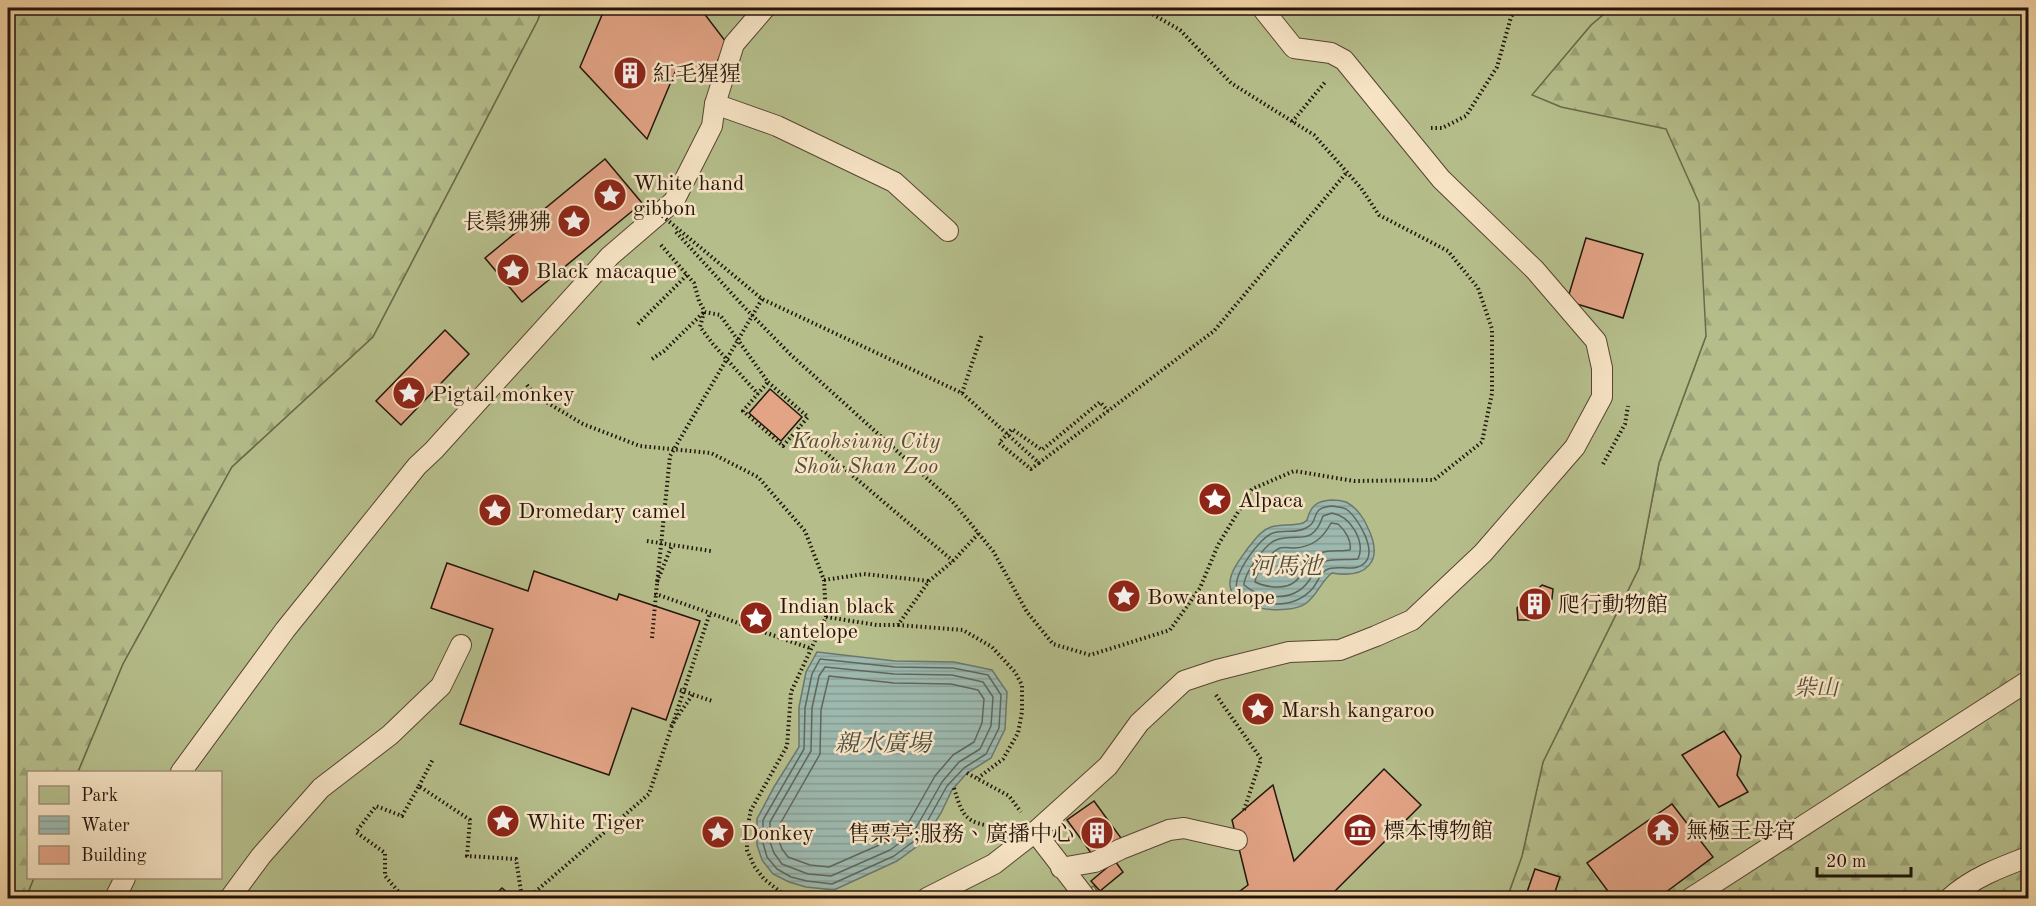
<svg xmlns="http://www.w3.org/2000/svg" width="2036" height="906" font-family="'Old Standard TT','Noto Serif TC',serif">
<defs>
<pattern id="forest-firs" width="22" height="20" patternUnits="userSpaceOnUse" patternTransform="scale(1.5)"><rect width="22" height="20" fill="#b5be8b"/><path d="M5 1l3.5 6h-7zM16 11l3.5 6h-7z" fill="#9ba277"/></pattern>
<pattern id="water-rules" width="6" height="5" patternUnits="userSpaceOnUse" patternTransform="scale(1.5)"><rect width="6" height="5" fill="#9db8ae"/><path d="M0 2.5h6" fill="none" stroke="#879d94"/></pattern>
</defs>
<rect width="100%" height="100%" fill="#f3d5a6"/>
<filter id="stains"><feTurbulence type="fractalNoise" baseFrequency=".00333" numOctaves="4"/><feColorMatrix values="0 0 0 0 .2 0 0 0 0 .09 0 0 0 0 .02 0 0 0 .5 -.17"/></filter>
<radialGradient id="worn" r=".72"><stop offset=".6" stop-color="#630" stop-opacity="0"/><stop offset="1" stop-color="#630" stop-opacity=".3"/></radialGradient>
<g fill="url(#forest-firs)" stroke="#6c6a4a" stroke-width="1.5">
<path d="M8,8H542L538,20L373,337L232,467L123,664L78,772H28V878H34L26,898H8Z"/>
<path d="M1611,8H2028V898H1507L1522,856L1543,762L1639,568L1659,463L1706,336L1561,107L1531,95L1591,25Z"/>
</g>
<path fill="#b5be8b" stroke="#6c6a4a" stroke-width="1.5" d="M542,8H1611L1591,25L1532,95L1561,107L1666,129L1699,203L1706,336L1659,463L1639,568L1543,762L1522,856L1507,898H1101L1094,886L1082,892L1075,898H26L34,878H220V772H78L123,664L232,467L373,337L538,20Z"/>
<g fill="url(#water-rules)" stroke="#6c776c" stroke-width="1.5">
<path d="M1332,500C1337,500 1343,501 1346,502C1356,507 1364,518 1368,528C1384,561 1367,579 1332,573C1321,581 1317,596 1305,604C1288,615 1231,611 1230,585C1229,572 1241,558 1248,548C1254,541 1261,530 1271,527C1281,524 1293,526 1303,523L1307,520C1311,505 1317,501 1332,500Z"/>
<path d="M817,652L895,661L954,662L992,670L1007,692L1005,729L991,758L967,773L952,790L941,813L923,842L897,861L834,890L806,887L789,882L773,874L762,860L757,845V819L774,787L799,747V707L806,672Z"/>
</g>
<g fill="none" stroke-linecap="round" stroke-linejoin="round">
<g stroke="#60665c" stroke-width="1.5">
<path d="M1332,506C1337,507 1342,507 1346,509C1358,517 1380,554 1362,565C1352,572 1336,564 1326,570C1319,575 1318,582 1313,588C1293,611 1259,607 1237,590C1232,575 1260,537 1273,533C1284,529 1296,534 1306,528C1321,521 1308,508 1332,506Z"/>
<path d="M1332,513C1350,516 1366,541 1358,559C1349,560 1332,559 1326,561C1315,566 1314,574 1308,582C1293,602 1262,600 1244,585C1244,574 1265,544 1276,540C1298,532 1312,548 1323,516Z"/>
<path d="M1331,523L1338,524C1345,530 1352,541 1350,550C1340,552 1330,549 1321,553C1301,564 1304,587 1278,587C1269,587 1263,586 1255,582C1256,573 1270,552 1280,548C1284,547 1290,548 1294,548C1313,547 1323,538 1331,523Z"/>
<path d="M820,659L895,667L953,668L988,675L1001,695L999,728L986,754L964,768L947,786L918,838L894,856L832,884L807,881L791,877L777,869L767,857L763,843V820L804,749L805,708L812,674Z"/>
<path d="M825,667L894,674L952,675L983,682L993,697L991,726L980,749L959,762L942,782L913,833L890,850L831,876L808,874L782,864L774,853L770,842V822L811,751L812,708L819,676Z"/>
<path d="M829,676L894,683L951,684L978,690L984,699L982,723L974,742L953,755L935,776L906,827L886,842L829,867L810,865L788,857L782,849L779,841L780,824L820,754L821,710Z"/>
</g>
</g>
<g fill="#e3a486" stroke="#22150a" stroke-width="1.5">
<path d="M610,8H644L647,10L651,8H700L726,42L710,78L678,65L647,139L580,67L602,15Z"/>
<path d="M605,159L642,203L522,302L485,258Z"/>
<path d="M1586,238L1643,254L1623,318L1567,301Z"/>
<path d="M445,330L469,354L401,425L376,401Z"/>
<path d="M770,389L802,417L781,441L749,413Z"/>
<path d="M447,563L528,591L534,571L617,600L619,594L700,621L666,720L632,708L609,775L460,724L493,629L431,608Z"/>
<path d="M1542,585L1553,589L1552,599L1530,620H1518L1517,608Z"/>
<path d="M1724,731L1741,756L1737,775L1748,792L1719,807L1682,755Z"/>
<path d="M1384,769L1421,805L1328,898H1251L1236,894L1248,885L1232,820L1273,785L1294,861Z"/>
<path d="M1094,801L1121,838L1094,857L1067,820Z"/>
<path d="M1672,804L1713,857L1658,898H1613L1587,863Z"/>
<path d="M1115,861L1123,872L1100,891L1091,881Z"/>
<path d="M1535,869L1560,877L1553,898H1525Z"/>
<path d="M502,888L514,898H492Z"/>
</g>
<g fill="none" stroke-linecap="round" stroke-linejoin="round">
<defs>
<g id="lane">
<path d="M715,104L777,126L894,182L948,231"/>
<path d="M181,772L285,630L417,466L434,450L610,256L674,201L712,126L715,104L734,44L765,8"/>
<path d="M1035,832L1086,898"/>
<path d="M1061,868L1095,862L1121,849L1169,830L1184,828L1237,840"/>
<path d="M115,898L125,878"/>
<path d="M230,898L261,856L321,788L390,735L441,686L461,645"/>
<path d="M927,898L994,864L1035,832L1108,766L1139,723L1184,681L1217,670L1289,652L1340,650L1376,636L1412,620L1483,553L1575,447L1602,397V368L1596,341L1535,270L1441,179L1344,60L1331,53L1294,48L1262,8"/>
<path d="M1691,898L2028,681"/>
<path d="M1950,898C1972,878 2001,867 2028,857"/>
</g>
</defs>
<use href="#lane" stroke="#564531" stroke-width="22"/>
<g stroke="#22150a" stroke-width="4" stroke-dasharray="1.5 3" stroke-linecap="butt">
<path d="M1292,122L1326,81"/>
<path d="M1431,128H1442L1466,116L1497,67L1511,17L1516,8"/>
<path d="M676,232L745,308L790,354L952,501L993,551L1027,612L1053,644L1090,655L1170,630L1200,588L1218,545L1252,489L1294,471L1354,481L1434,480L1482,442L1492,393V329L1478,288L1448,251L1379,215L1361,188L1314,135L1231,83L1180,30L1142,8"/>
<path d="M661,245L694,283L699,301L705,312L720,315L768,382"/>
<path d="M704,312L700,327L713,344L758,394"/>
<path d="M638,324L687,275"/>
<path d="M652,359L664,351L704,312"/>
<path d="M768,382L808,417L783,446L743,411Z"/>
<path d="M527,385L536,396L583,424L640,446L711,453L758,477L805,531L824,580L826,617L791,692L787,746L751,810L747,829V850L754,866L764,879L788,898"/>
<path d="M962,393L982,334"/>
<path d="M798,429L953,561"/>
<path d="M1039,463L1031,469L999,443L1012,429L1042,450L1100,402L1108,411"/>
<path d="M1603,464L1625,424L1628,406"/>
<path d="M647,541L711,551"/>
<path d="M824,580L864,574L929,581"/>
<path d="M657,582L672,545"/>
<path d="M826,617L877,625H898L929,581L953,561L979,533"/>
<path d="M898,625L963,630L992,647L1015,672L1022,685V712L1018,733L1003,759L978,778"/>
<path d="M652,638L656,594"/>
<path d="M680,690L712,701"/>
<path d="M1216,695L1261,759L1244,810"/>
<path d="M671,726L693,694"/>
<path d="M967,773L1009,796L1021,812"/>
<path d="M419,786L433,759"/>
<path d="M954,788C963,818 966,823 998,827"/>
<path d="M404,898L385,876V853L356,832L376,806L402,816L419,786L470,820L467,856L516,859L522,898"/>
</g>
<use href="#lane" stroke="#f7e4c5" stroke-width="20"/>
<g stroke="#22150a" stroke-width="4" stroke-dasharray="1.5 3" stroke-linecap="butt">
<path d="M659,213L762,299L962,393L1039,463L1214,331L1347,172"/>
<path d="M762,299L670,456L656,594L812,649"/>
<path d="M528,898L649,794L710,613"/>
</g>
</g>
<defs>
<symbol id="building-disc" viewBox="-11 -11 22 22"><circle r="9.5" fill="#8f2418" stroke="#f7e4c5"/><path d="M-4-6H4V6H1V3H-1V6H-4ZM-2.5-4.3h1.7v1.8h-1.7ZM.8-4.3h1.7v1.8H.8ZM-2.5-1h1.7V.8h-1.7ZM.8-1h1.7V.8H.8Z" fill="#fff"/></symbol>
<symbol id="sight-disc" viewBox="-11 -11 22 22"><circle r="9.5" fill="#8f2418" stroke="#f7e4c5"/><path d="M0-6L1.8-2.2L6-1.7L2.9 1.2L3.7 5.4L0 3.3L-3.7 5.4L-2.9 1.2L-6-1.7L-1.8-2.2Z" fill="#fff"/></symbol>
<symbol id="museum-disc" viewBox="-11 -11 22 22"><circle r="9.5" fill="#8f2418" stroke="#f7e4c5"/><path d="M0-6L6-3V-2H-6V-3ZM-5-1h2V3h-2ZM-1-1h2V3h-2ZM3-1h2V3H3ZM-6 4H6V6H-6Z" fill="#fff"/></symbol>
<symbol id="temple-disc" viewBox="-11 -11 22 22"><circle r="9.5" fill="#8f2418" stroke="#f7e4c5"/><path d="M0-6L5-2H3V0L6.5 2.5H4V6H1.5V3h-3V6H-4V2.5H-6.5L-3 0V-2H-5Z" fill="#fff"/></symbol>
</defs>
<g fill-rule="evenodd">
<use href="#building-disc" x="611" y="54" width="38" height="38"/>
<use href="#sight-disc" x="591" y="176" width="38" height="38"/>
<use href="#sight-disc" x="555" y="202" width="38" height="38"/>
<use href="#sight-disc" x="494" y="251" width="38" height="38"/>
<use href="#sight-disc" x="390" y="374" width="38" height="38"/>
<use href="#sight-disc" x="1196" y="480" width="38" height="38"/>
<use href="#sight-disc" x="476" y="491" width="38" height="38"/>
<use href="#sight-disc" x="1105" y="577" width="38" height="38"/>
<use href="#building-disc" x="1516" y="585" width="38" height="38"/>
<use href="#sight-disc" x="737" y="599" width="38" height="38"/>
<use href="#sight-disc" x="1239" y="690" width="38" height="38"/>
<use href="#sight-disc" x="484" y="802" width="38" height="38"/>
<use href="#museum-disc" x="1341" y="811" width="38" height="38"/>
<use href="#temple-disc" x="1644" y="811" width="38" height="38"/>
<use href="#sight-disc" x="699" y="813" width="38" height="38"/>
<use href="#building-disc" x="1078" y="814" width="38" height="38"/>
</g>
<g text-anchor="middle" stroke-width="5" stroke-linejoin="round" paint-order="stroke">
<g font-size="22" fill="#22150a" stroke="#f7e4c5" text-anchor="start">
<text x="653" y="81">紅毛猩猩</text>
<text x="633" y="190">White hand<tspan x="633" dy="25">gibbon</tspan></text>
<text x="551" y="229" text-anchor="end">長鬃狒狒</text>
<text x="536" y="278">Black macaque</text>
<text x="432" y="401">Pigtail monkey</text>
<text x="1238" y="507">Alpaca</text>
<text x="518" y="518">Dromedary camel</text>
<text x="1147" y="604">Bow antelope</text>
<text x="1558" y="612">爬行動物館</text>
<text x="779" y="613">Indian black<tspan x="779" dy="25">antelope</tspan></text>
<text x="1281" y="717">Marsh kangaroo</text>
<text x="526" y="829">White Tiger</text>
<text x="1383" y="838">標本博物館</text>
<text x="1686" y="838">無極王母宮</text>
<text x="741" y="840">Donkey</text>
<text x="1074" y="841" text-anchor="end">售票亭;服務、廣播中心</text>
</g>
<g font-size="22" font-style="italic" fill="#555037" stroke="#f7e4c5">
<text x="866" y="448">Kaohsiung City<tspan x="866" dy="25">Shou Shan Zoo</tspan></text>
<text x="1816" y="695">柴山</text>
</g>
<g font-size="24" font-style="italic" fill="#4d4e43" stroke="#f7e4c5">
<text x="1286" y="574">河馬池</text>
<text x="883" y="751">親水廣場</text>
</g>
</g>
<rect width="2036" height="906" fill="none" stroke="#f3d5a6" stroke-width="30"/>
<rect x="9" y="9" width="2018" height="888" fill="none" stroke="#22150a" stroke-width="3"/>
<rect x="15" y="15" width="2006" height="876" fill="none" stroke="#22150a" stroke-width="1.5"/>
<rect x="27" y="771" width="195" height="108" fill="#f7e4c5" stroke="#a2917a" stroke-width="1.5"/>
<rect x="39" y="786" width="30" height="18" fill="#b5be8b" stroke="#a2917a" stroke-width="1.5"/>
<text x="81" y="801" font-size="18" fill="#22150a">Park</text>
<rect x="39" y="816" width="30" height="18" fill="url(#water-rules)" stroke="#a2917a" stroke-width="1.5"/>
<text x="81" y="831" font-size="18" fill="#22150a">Water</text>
<rect x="39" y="846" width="30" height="18" fill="#e3a486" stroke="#a2917a" stroke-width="1.5"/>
<text x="81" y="861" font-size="18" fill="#22150a">Building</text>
<path d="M1817 867v9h94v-9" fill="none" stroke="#22150a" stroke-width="3"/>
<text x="1826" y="867" font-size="18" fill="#22150a" stroke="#f7e4c5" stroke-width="4.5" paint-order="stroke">20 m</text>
<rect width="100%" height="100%" filter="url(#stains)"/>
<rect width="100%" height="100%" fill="url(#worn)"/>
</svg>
